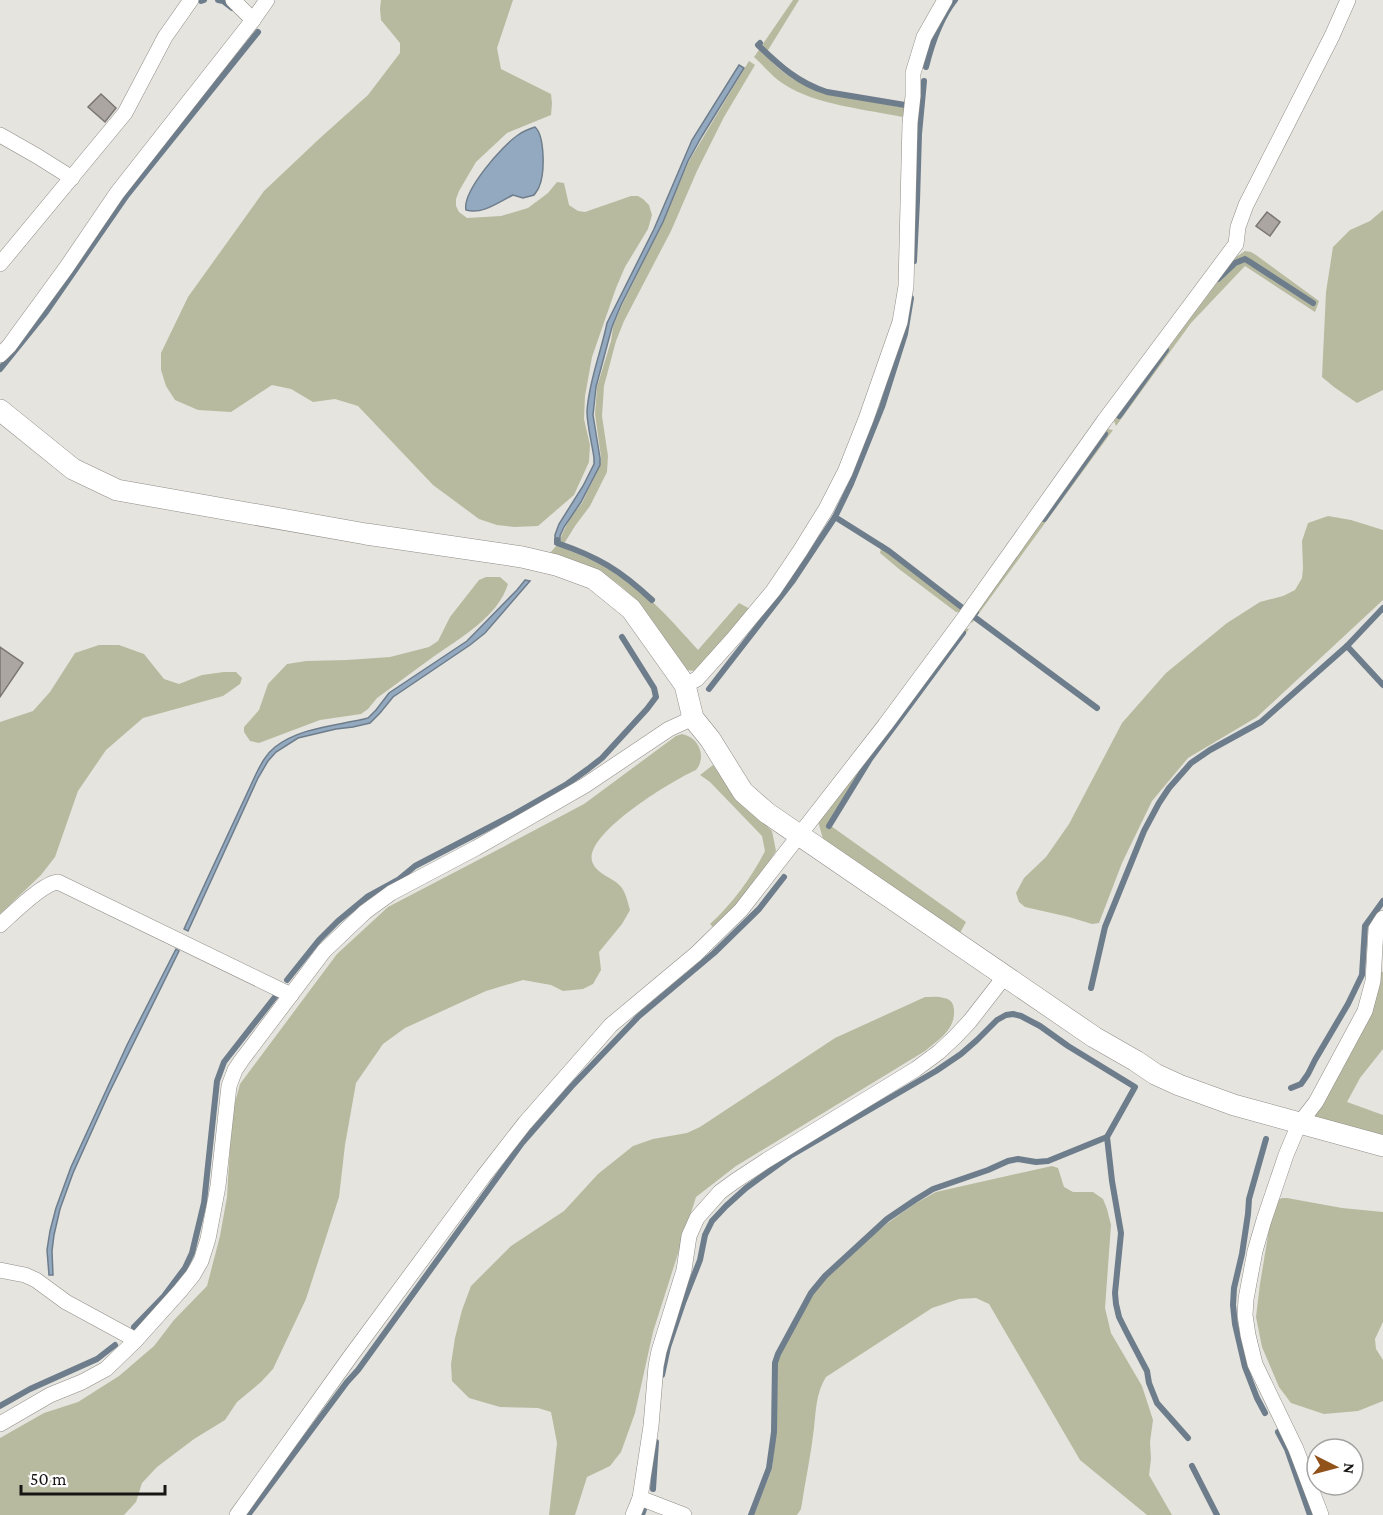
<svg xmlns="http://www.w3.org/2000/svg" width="1383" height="1515" font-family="'Crimson Pro',serif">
<rect width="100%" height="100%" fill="#e6e4de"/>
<g fill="#b8ba9f">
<path d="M381,0H513L497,48L501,69L551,94L552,103L551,115L507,133L476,162L459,191L456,199V206L459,212L467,218L501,216L528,208L548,193L557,182L564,183L569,205L578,211L585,212L631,196H638L643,199L649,205L652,215L648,229L625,267L616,288L592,357L585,396L584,419L590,445L589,462L574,495L538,526L514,527L497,525L479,519L433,485L358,406L335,399L313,402L291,389L272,385L231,412L198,410L175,400L166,386L161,370V353L188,297L264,191L319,139L368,95L400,53V43L381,20L380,9Z"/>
<path d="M793,0H799L765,55C781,73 803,87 826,94L907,108L906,113L902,117L898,116C862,109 806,103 778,80C769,73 762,64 754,57Z"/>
<path d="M749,61L755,65L724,117L697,171L671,231L624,321L616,341L604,386L602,416L608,456L607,472L590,506L575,526L562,547C579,555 597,561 613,571C646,591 672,621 698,650L739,603L752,610L695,671L685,670L683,668C659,629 637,590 594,569C580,563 565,559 550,553L557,545L560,546L561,537L565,528L571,517L582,503L600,466L601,457L595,414L597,387L611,341L613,327L622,305L660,229L689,161Z"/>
<path d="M1383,210V390L1357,403L1334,387L1322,377L1326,292L1333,247L1350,230L1370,221Z"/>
<path d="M1245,251L1251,252L1256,255L1319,301L1315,312L1245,266L1191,323L1116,426L1114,421L1236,257Z"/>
<path d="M1107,429L1113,430L972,623L968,619Z"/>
<path d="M1328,516L1351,520L1383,530V600L1257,717L1188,758L1152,801L1122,863L1099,923L1092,924L1069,917L1025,907L1019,902L1016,893L1024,878L1046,857L1069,824L1122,723L1166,673L1227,623L1260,602L1283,596L1295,590L1302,578L1303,568L1302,541L1308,523Z"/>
<path d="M882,543L966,608L962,612H956L899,569L880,553Z"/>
<path d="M486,577H500L508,584C498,617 460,638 433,657C414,671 396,684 377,698L368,709L361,714L320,720L259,743L250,741L244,732V727L259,710L268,684L287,664L306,661L347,660L390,657L429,647L438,641L450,617L479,580Z"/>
<path d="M964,628L969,629L870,763L831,826L966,922L960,933L823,839L818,821Z"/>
<path d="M99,645H119L144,654L164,679L179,684L202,675L224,672H236L242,678L240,684L223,696L143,718L106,750L78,791L55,857L41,875L0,914V722L33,711L50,692L75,653Z"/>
<path d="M682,734C699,737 707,757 696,770C673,780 585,833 592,861C596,875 614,877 622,888C626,894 628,903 630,910L622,924L599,952L601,970L593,984L583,989L563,991L551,985L523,980L486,991L405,1028L383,1044L356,1083L345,1145L339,1197L306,1299L273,1369L261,1382L237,1402L225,1420L194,1439L157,1467L142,1483L136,1502L124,1515H0V1438L44,1413L78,1402L119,1376L154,1346L174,1320L207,1286L220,1236L227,1197L232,1113L240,1084L337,954L388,907L503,847L584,804L676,736Z"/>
<path d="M713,765L742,804L772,831L776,851L760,876L746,891V897L716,930L710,924C732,904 752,877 765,851L762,836L710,782L700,775Z"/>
<path d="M1377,971L1383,972V1049L1360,1078L1347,1102L1383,1115V1135L1313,1116Z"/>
<path d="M925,997C931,997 938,996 944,998C951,999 954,1004 954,1011C955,1030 938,1040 925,1051L736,1166L696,1197L653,1332L635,1413L621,1452L610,1466L587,1477L575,1515H549L557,1443L551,1412L538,1408L500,1407L469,1398L452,1381L451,1364L455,1338L462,1310L471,1286L511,1246L564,1211L598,1174L633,1146L653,1139L687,1133L700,1127L835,1038Z"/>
<path d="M1052,1166L1058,1168L1064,1187L1073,1192H1093L1103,1199L1107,1209L1111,1225L1105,1308L1111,1333L1142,1386L1153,1420L1150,1442L1151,1459L1149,1475L1172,1515H1147L1080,1460L989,1304L976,1298L959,1299L932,1308L826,1377C816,1393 816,1410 814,1428C811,1455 805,1482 801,1509L797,1515H754L772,1469L776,1432L777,1382V1364L780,1354L813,1294L826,1278L859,1246L889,1222L916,1203L936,1192Z"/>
<path d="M1282,1198H1287L1342,1208L1383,1212V1322L1375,1339L1376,1349L1383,1360V1401L1358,1411L1324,1414L1291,1403L1279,1387L1262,1347L1256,1317L1260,1284L1272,1211L1276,1201Z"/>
</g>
<g fill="#93a9bf" stroke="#6e7d8c" stroke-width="1.5">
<path d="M739,65L744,68L702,136L688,161L663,222L621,305L612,327L596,387L593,415L600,458V465L581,502L564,527L560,536V545L555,544V535L559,524L583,486L594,464V458C592,443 587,426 587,411C589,380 601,353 607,323L654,229L692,140Z"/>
<path d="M535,127C545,136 545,174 539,187C538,190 536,192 534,195L523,198L513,195C499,202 482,215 466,210C462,191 503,145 518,135C523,131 529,129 535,127Z"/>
<path d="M525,580L530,581L485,633L470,645L393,697L380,713L370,723L353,727L336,729L298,738L276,752L268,761L258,778L188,931L184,929L256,774C261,764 266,754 275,747C301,727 336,726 368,718L376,710L389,693L467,641L517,590Z"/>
<path d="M176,949L179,951L109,1093L73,1173L60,1209L54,1235L52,1251L53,1275H49L47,1250L50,1231L56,1208L71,1167L127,1045Z"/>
</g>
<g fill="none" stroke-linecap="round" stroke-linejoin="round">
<g stroke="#6e7d8c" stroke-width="6">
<path d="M218,0L223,1L232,8"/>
<path d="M201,1L204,0"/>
<path d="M760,43L758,45C780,66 798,83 827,92L911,106"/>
<path d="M926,67C932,43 940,19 955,0"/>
<path d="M914,261L917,201L919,134L924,81"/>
<path d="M1218,279L1235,263L1245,259L1250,262L1313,303"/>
<path d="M0,369L46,312L127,195L258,32"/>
<path d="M1119,416L1166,350"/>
<path d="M835,517L889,551L964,609"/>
<path d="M1044,519L1105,434"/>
<path d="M557,540V543C598,557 620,570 652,600"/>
<path d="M976,612L973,616L1097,708"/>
<path d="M1347,646L1383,685"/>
<path d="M709,689L792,582L835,517L851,484L882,407L905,334L911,298"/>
<path d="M829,826L870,759L963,633"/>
<path d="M287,980L319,940L338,921L367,897L398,880L415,866L511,816L567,784L588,769L602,758L647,709L656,697L654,688L622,637"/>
<path d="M1091,988L1105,927L1144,831L1159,803L1169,788L1191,763L1210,750L1261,722L1347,646L1383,608"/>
<path d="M1291,1088L1301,1084L1308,1074L1315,1060L1348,1004L1362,975L1365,926L1383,901"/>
<path d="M134,1327L164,1296L185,1268L192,1253L204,1203L217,1081L224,1062L275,997"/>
<path d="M662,1375L668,1347L683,1303L700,1260L705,1235L712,1221L726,1206L746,1188L790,1156L936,1071L961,1054L977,1040L997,1020L1006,1015L1013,1014L1021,1016L1040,1026L1068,1046L1135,1087L1107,1137L1112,1181L1121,1233L1115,1293L1116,1304L1119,1317L1126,1331L1147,1371L1149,1383L1157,1403L1188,1438"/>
<path d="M0,1406L30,1389L97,1359L115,1345"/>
<path d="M1265,1413L1257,1398L1245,1367L1235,1324L1233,1305L1234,1288L1242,1254L1248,1214L1249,1199L1266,1139"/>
<path d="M1278,1432L1287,1449L1310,1515"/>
<path d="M1192,1466L1217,1515"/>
<path d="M653,1489L656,1442"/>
<path d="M248,1515L347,1382L358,1370L522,1143L571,1087L639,1016L714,953L759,909L784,877"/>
<path d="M642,1515L644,1509"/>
<path d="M751,1515L769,1468L774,1432L775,1363L778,1354L811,1293L825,1276L887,1219L915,1200L933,1189L988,1170L1008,1161L1018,1159L1036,1162L1048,1161L1107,1137"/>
</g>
</g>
<g fill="#aba6a2" stroke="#7a7572" stroke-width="1.5">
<path d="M101,94L116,108L105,122L88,107Z"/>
<path d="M1267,212L1280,222L1270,236L1256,226Z"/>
<path d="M0,647L23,663L0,697Z"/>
</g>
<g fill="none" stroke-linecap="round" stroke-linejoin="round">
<defs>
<g id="street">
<path d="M233,0L253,20"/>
<path d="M0,135L37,156L72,178"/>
<path d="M0,264L125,113L165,37L191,0"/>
<path d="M0,355L9,346L66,268L117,193L253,20L267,0"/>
<path d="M685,685L697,679L733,639L773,591L800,551L826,509L845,472L866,419L900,322L906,286L910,123L913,96V73L924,37L945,0"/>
<path d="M0,925C12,914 43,883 58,882L291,995"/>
<path d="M0,1270L25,1275L36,1280L66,1302L136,1340"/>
<path d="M0,1424L50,1395L82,1382L106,1369L136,1340L180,1291L193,1275L201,1261L208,1239L218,1186L229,1086L235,1070L241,1061L324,951L365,912L391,893L476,848L584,786L669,729L693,718"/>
<path d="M640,1498L684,1515"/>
<path d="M237,1515L350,1357L483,1177L525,1123L611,1025L696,954L741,910L885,725L962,621L1104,421L1236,244L1238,227L1246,205L1332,36L1348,0"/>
<path d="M633,1515L640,1498L651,1426L656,1366L659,1351L684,1270L689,1236L697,1218L720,1192L735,1181L767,1160L916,1069L939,1052L955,1037L970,1021L1005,976"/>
<path d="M1321,1515L1296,1449L1255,1364L1248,1335L1245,1315L1246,1299L1255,1251L1264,1220L1286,1155L1299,1124L1316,1102L1365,1011L1373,981L1376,929L1383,918"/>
</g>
<path id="secondary" d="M0,410L73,469L117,490L366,534L522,557L556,565L594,579L631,609L685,685L693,718L710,739L743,792L767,813L1094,1037L1136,1061L1155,1074L1179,1085L1234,1105L1383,1146"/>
</defs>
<use href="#street" stroke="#8f8d88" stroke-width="16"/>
<use href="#secondary" stroke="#8f8d88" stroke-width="22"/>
<use href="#street" stroke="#fff" stroke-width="15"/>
<use href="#secondary" stroke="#fff" stroke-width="21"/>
</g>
<g transform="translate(1335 1467) rotate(96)"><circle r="28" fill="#ffffff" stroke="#a2a2a1" stroke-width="1.5"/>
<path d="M0-4.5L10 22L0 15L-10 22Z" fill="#92531b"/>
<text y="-9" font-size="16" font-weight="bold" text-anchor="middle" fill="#171614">N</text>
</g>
<path d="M21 1485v9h144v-9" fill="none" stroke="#171614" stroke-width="3"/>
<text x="30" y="1485" font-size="18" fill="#171614" stroke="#ffffff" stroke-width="4.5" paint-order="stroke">50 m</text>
</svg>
